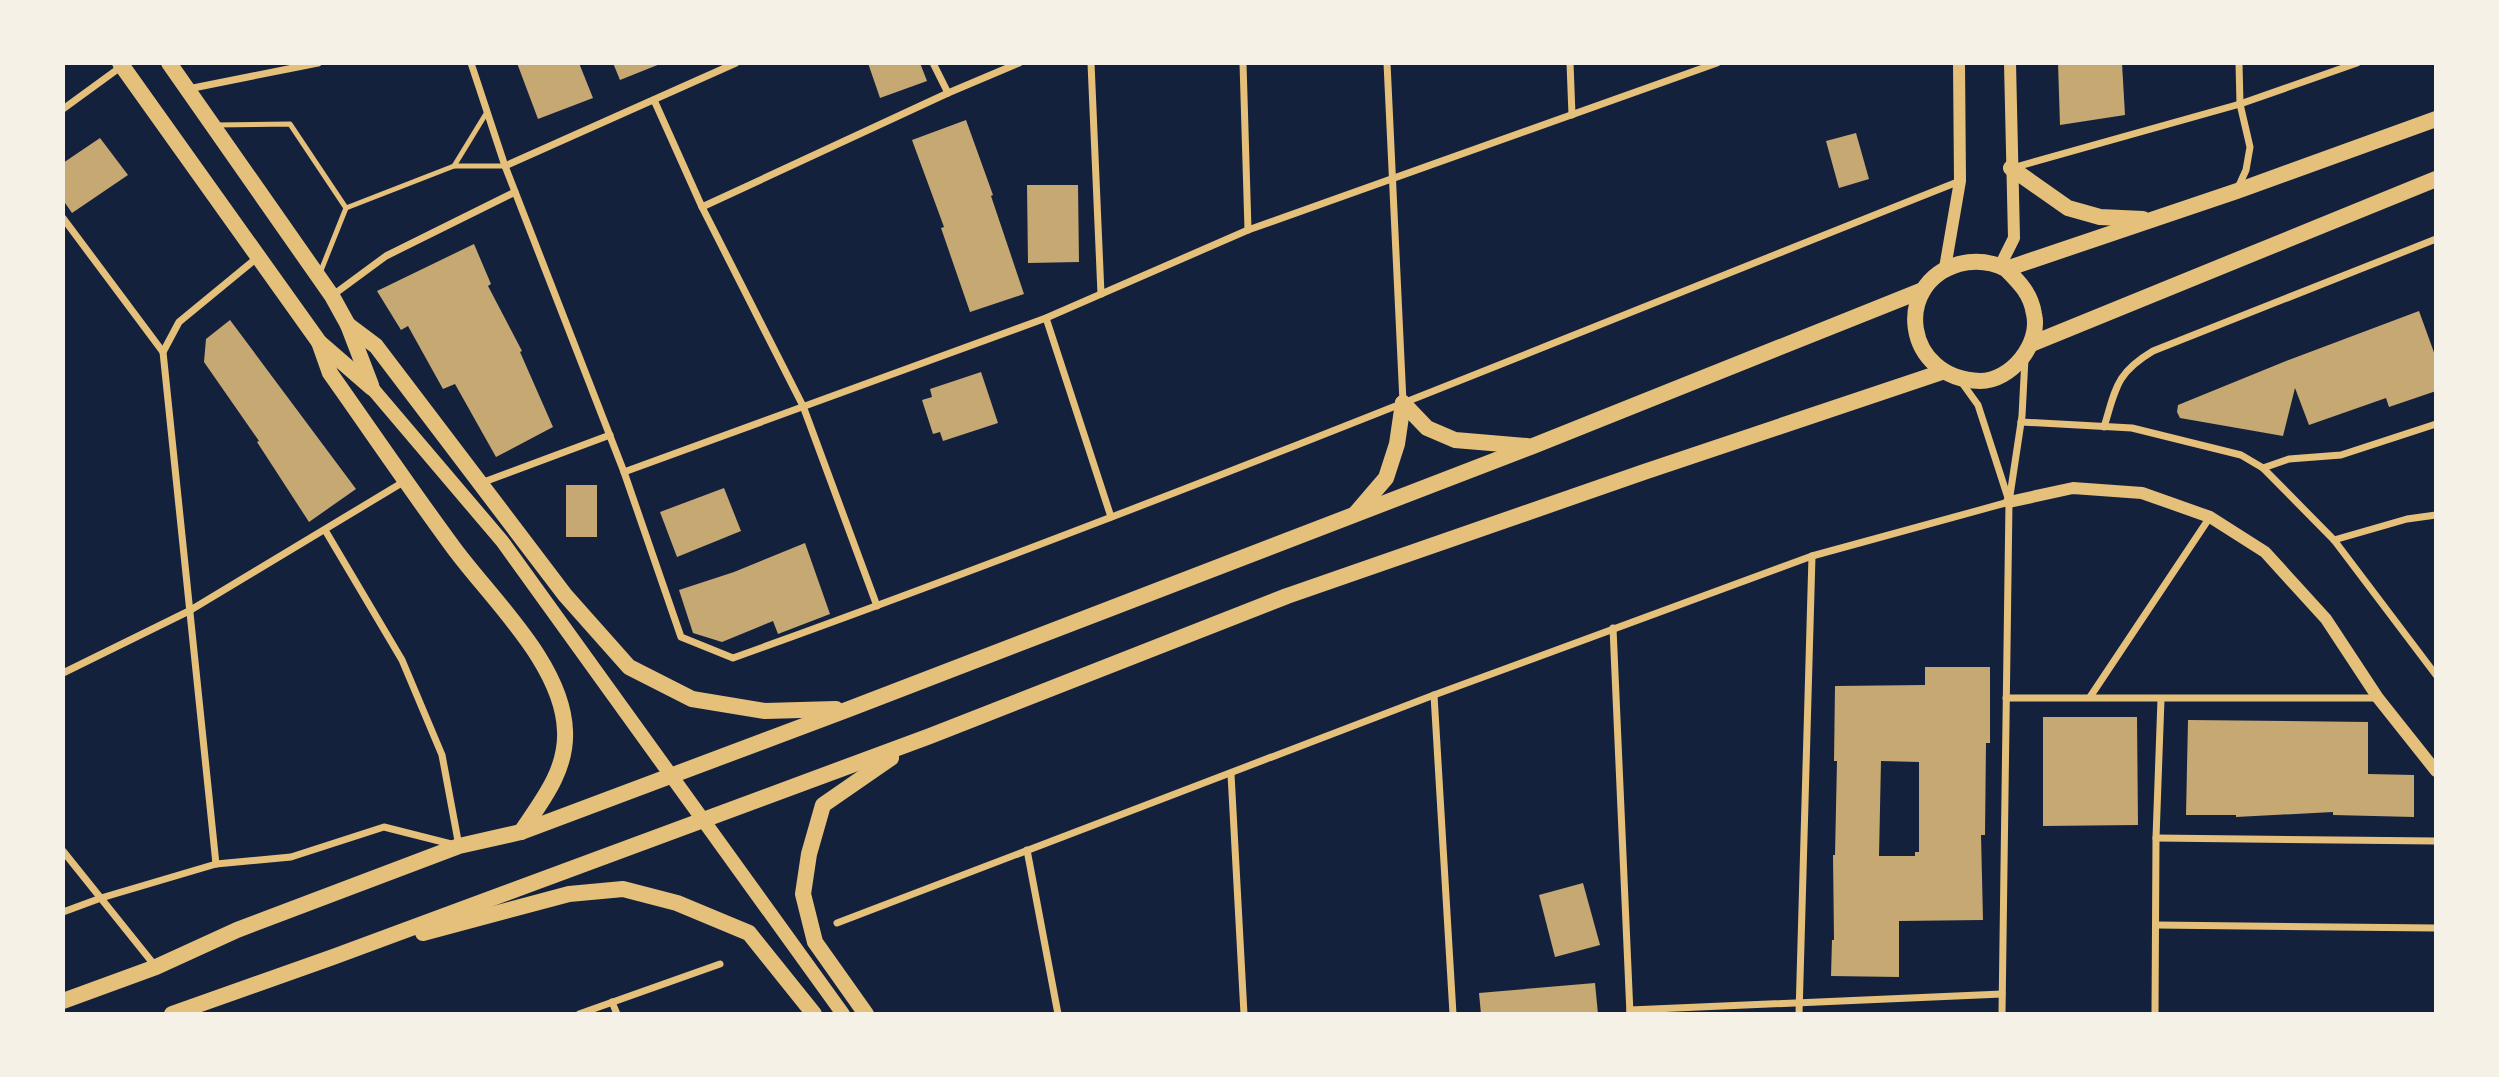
<svg xmlns="http://www.w3.org/2000/svg" width="2499" height="1077" font-family="Overpass,sans-serif">
<rect width="100%" height="100%" fill="#14213d"/>
<g fill="#c6a872" fill-rule="evenodd">
<path d="M517,63H579L593,98L538,119Z"/>
<path d="M613,63H660V64L620,80Z"/>
<path d="M868,63H920L927,81L880,98Z"/>
<path d="M2058,63H2122L2125,115L2060,125Z"/>
<path d="M966,120L993,195L991,196L1024,294L970,312L941,228L944,227L912,140Z"/>
<path d="M1856,133L1869,179L1839,188L1826,141Z"/>
<path d="M100,138L128,175L72,213L63,200V163Z"/>
<path d="M1027,185H1078L1079,262L1028,263Z"/>
<path d="M474,244L491,284L488,286L522,351L520,352L553,427L496,457L455,384L443,389L408,326L401,330L377,291Z"/>
<path d="M2419,311L2436,358V391L2389,407L2386,398L2309,425L2295,388L2283,436L2180,418L2177,412L2178,405L2286,361Z"/>
<path d="M230,320L356,489L309,522L257,442L259,441L204,362L206,339Z"/>
<path d="M981,372L998,423L943,441L940,432L933,434L922,400L932,397L930,389Z"/>
<rect x="566" y="485" width="31" height="52"/>
<path d="M724,488L741,531L677,557L660,512Z"/>
<path d="M805,543L830,614L778,634L773,621L722,642L693,633L679,590L734,572Z"/>
<path d="M1925,667H1990V743H1986L1985,835H1981L1983,920L1899,921V977L1831,976L1832,940H1834L1833,855H1835L1837,761H1834L1835,686L1925,685ZM1881,761L1919,762V852H1915V856H1879Z"/>
<path d="M2043,717H2137L2138,825L2043,826Z"/>
<path d="M2188,720L2368,722V774L2414,775V817L2333,815V812L2236,817V815H2186Z"/>
<path d="M1583,883L1600,945L1555,957L1539,895Z"/>
<path d="M1595,983L1598,1014H1481L1479,993Z"/>
</g>
<g fill="none" stroke-linecap="round" stroke-linejoin="round">
<g stroke="#e5c07b" stroke-width="5">
<path d="M215,125L290,124L346,208L320,273"/>
<path d="M454,166H505"/>
<path d="M346,208L454,166L487,112"/>
</g>
<g stroke="#e5c07b" stroke-width="7">
<path d="M471,63L505,166L624,472L681,637L733,658C1146,510 1552,343 1960,181"/>
<path d="M933,63L948,93"/>
<path d="M1091,63L1101,294"/>
<path d="M1243,63L1248,230"/>
<path d="M1387,63L1403,402"/>
<path d="M1570,63L1572,115"/>
<path d="M188,89L318,63"/>
<path d="M654,100L702,207L803,406L877,606"/>
<path d="M63,109L122,66"/>
<path d="M505,166L736,63"/>
<path d="M2012,168L2240,104L2357,63"/>
<path d="M2237,190L2246,170L2250,147L2240,104L2239,63"/>
<path d="M702,207L948,93L1019,63"/>
<path d="M63,218L163,352L216,864"/>
<path d="M333,295L386,256L515,192"/>
<path d="M1046,318L1111,517"/>
<path d="M163,352L179,322L258,257"/>
<path d="M1960,380L1978,405L2008,498"/>
<path d="M2021,422L2132,428L2241,455L2263,468L2334,540L2436,675"/>
<path d="M2104,427C2116,388 2116,373 2153,351L2436,239"/>
<path d="M2263,468L2289,459L2341,455L2436,424"/>
<path d="M624,472L1046,318L1248,230L1717,63"/>
<path d="M481,483L610,435"/>
<path d="M2334,540L2407,519L2436,515"/>
<path d="M1613,628L1630,1014"/>
<path d="M63,673L189,611L405,481"/>
<path d="M1434,695L1453,1014"/>
<path d="M2090,697L2210,517"/>
<path d="M2006,698H2378"/>
<path d="M1231,774L1244,1014"/>
<path d="M2156,838L2436,841"/>
<path d="M1027,850L1058,1014"/>
<path d="M63,851L156,967"/>
<path d="M63,912L101,898L216,864L291,857L384,827L459,846L442,755L402,660L325,530"/>
<path d="M837,923L1434,695L1812,556L2009,502"/>
<path d="M2156,925L2436,928"/>
<path d="M612,1002L617,1014"/>
<path d="M1630,1010L2002,994"/>
<path d="M579,1014L720,964"/>
<path d="M1799,1014L1812,556"/>
<path d="M2002,1014L2009,502L2022,416L2025,358"/>
<path d="M2155,1014L2156,838L2161,699"/>
</g>
<g stroke="#e5c07b" stroke-width="12">
<path d="M2000,266L2014,238L2010,63"/>
<path d="M1945,268L1960,181L1959,63"/>
<path d="M2009,502L2073,488L2142,493L2210,517L2265,552L2326,619L2378,698L2436,771"/>
</g>
<path stroke="#e5c07b" stroke-width="14" d="M372,388L502,541L843,1014"/>
<g stroke="#e5c07b" stroke-width="16">
<path d="M120,63L319,342L372,388"/>
<path d="M169,63L332,296L348,325L371,385"/>
<path d="M2011,168L2068,208L2100,217L2143,219"/>
<path d="M2006,269C2020,283 2031,294 2034,314C2041,344 2011,381 1980,381C1904,379 1892,283 1959,264C1975,260 1992,262 2006,269L2237,191L2436,119"/>
<path d="M348,325L376,346L565,595L629,667L692,699L765,711L836,709"/>
<path d="M319,342L330,373C371,431 411,490 453,547C491,599 563,664 565,731C567,770 542,801 521,832"/>
<path d="M2031,344L2436,179"/>
<path d="M1403,403L1427,428L1455,440L1527,446"/>
<path d="M1356,513L1386,478L1397,444L1403,403"/>
<path d="M423,933L569,894L623,889L677,903L749,933L814,1014"/>
<path d="M63,1001L156,967L237,930L459,846L521,832L849,709L1533,446L1923,290"/>
<path d="M172,1014L333,957L930,736L1287,596L1644,472L1942,372"/>
<path d="M866,1014L815,942L803,894L809,854L823,805L891,758"/>
</g>
</g>
<rect width="2499" height="1077" fill="none" stroke="#f6f1e7" stroke-width="130"/>
</svg>
